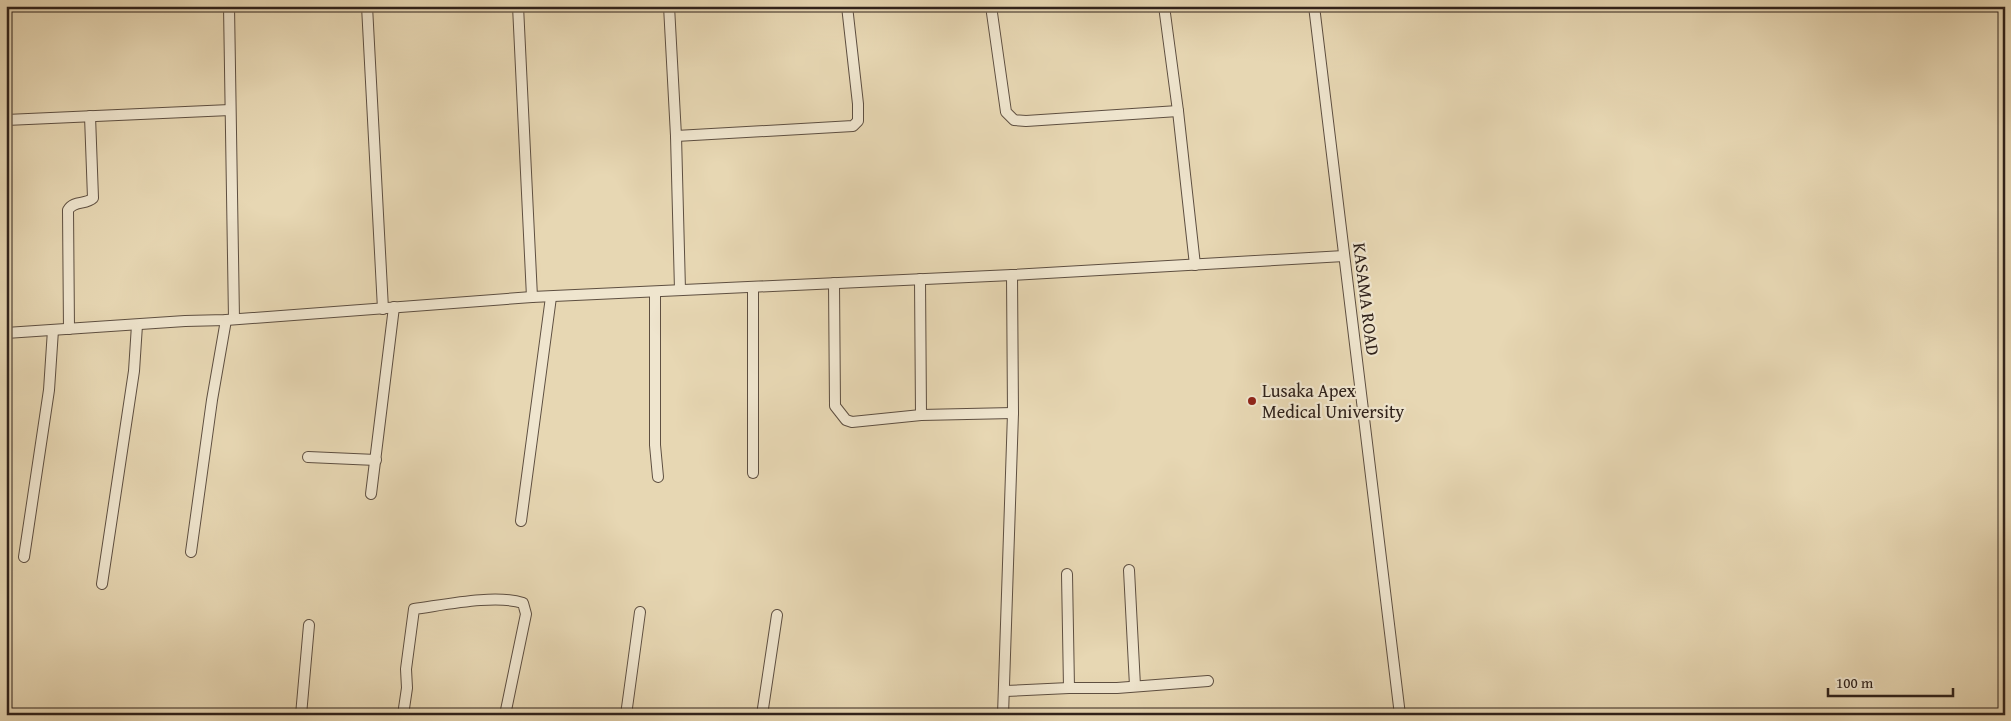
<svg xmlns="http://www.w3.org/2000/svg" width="2011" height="721" font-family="'Gentium Book Plus',serif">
<rect width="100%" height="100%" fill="#e7d7b3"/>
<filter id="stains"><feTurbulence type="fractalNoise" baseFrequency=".004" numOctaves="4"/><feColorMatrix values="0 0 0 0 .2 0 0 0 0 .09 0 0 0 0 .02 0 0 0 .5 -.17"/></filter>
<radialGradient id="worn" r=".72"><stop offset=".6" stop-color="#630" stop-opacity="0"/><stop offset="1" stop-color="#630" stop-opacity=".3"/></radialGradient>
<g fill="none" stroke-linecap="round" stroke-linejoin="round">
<defs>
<g id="minor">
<path d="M229,6L234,319"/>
<path d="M367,6L383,309"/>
<path d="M518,6L532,297"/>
<path d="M669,6L676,136L680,290"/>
<path d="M991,6L1006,112L1014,120L1026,121L1178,111"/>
<path d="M1164,6L1178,111L1195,265"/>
<path d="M1314,6L1400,715"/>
<path d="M6,120L230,110"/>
<path d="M676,136L853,126L858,121V104L847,6"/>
<path d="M920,279L921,415"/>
<path d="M834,283L835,406L846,420L852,422L921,415L1013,413"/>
<path d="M655,292V445L658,477"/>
<path d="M69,329L68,210C74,200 86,205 93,198L90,116"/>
<path d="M6,333L185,321L226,320L532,297L1012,275L1344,256"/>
<path d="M308,457L376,460"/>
<path d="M753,473V287"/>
<path d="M371,494L394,307"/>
<path d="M521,521L551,297"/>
<path d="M191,552L212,400L226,320"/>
<path d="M24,557L49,390L53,330"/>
<path d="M1129,570L1135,686"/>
<path d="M1067,574L1069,688"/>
<path d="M102,584L134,371L137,325"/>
<path d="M1005,691L1069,688H1117L1208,681"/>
<path d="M301,715L309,625"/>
<path d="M403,715L407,688L406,669L414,609C444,605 495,594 523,603L526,614L505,715"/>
<path d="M626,715L640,612"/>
<path d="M762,715L777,615"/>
<path d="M1003,715L1013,413L1012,275"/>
</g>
</defs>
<use href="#minor" stroke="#5e4f41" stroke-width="12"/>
<use href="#minor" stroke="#efe5ce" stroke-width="10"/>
</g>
<circle fill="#8f2418" stroke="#efe5ce" stroke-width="2" cx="1252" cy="401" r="5"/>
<g text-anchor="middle" stroke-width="4.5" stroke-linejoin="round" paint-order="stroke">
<g font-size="18" fill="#30221b" stroke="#efe5ce">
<text transform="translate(1366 299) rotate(83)" y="6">KASAMA ROAD</text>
</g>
<g font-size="18" fill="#30221b" stroke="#efe5ce" text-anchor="start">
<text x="1262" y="397">Lusaka Apex<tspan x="1262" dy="21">Medical University</tspan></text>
</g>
</g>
<rect width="2011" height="721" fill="none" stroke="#e7d7b3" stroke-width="25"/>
<rect x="8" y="8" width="1996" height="706" fill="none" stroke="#30221b" stroke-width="2.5"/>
<rect x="12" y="12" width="1986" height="696" fill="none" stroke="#30221b"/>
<path d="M1828 688v8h125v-8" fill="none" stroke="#30221b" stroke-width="2.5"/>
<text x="1836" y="688" font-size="15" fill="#30221b" stroke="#efe5ce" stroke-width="4" paint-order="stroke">100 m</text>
<rect width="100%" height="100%" filter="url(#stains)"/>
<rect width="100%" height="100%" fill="url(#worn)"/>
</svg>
